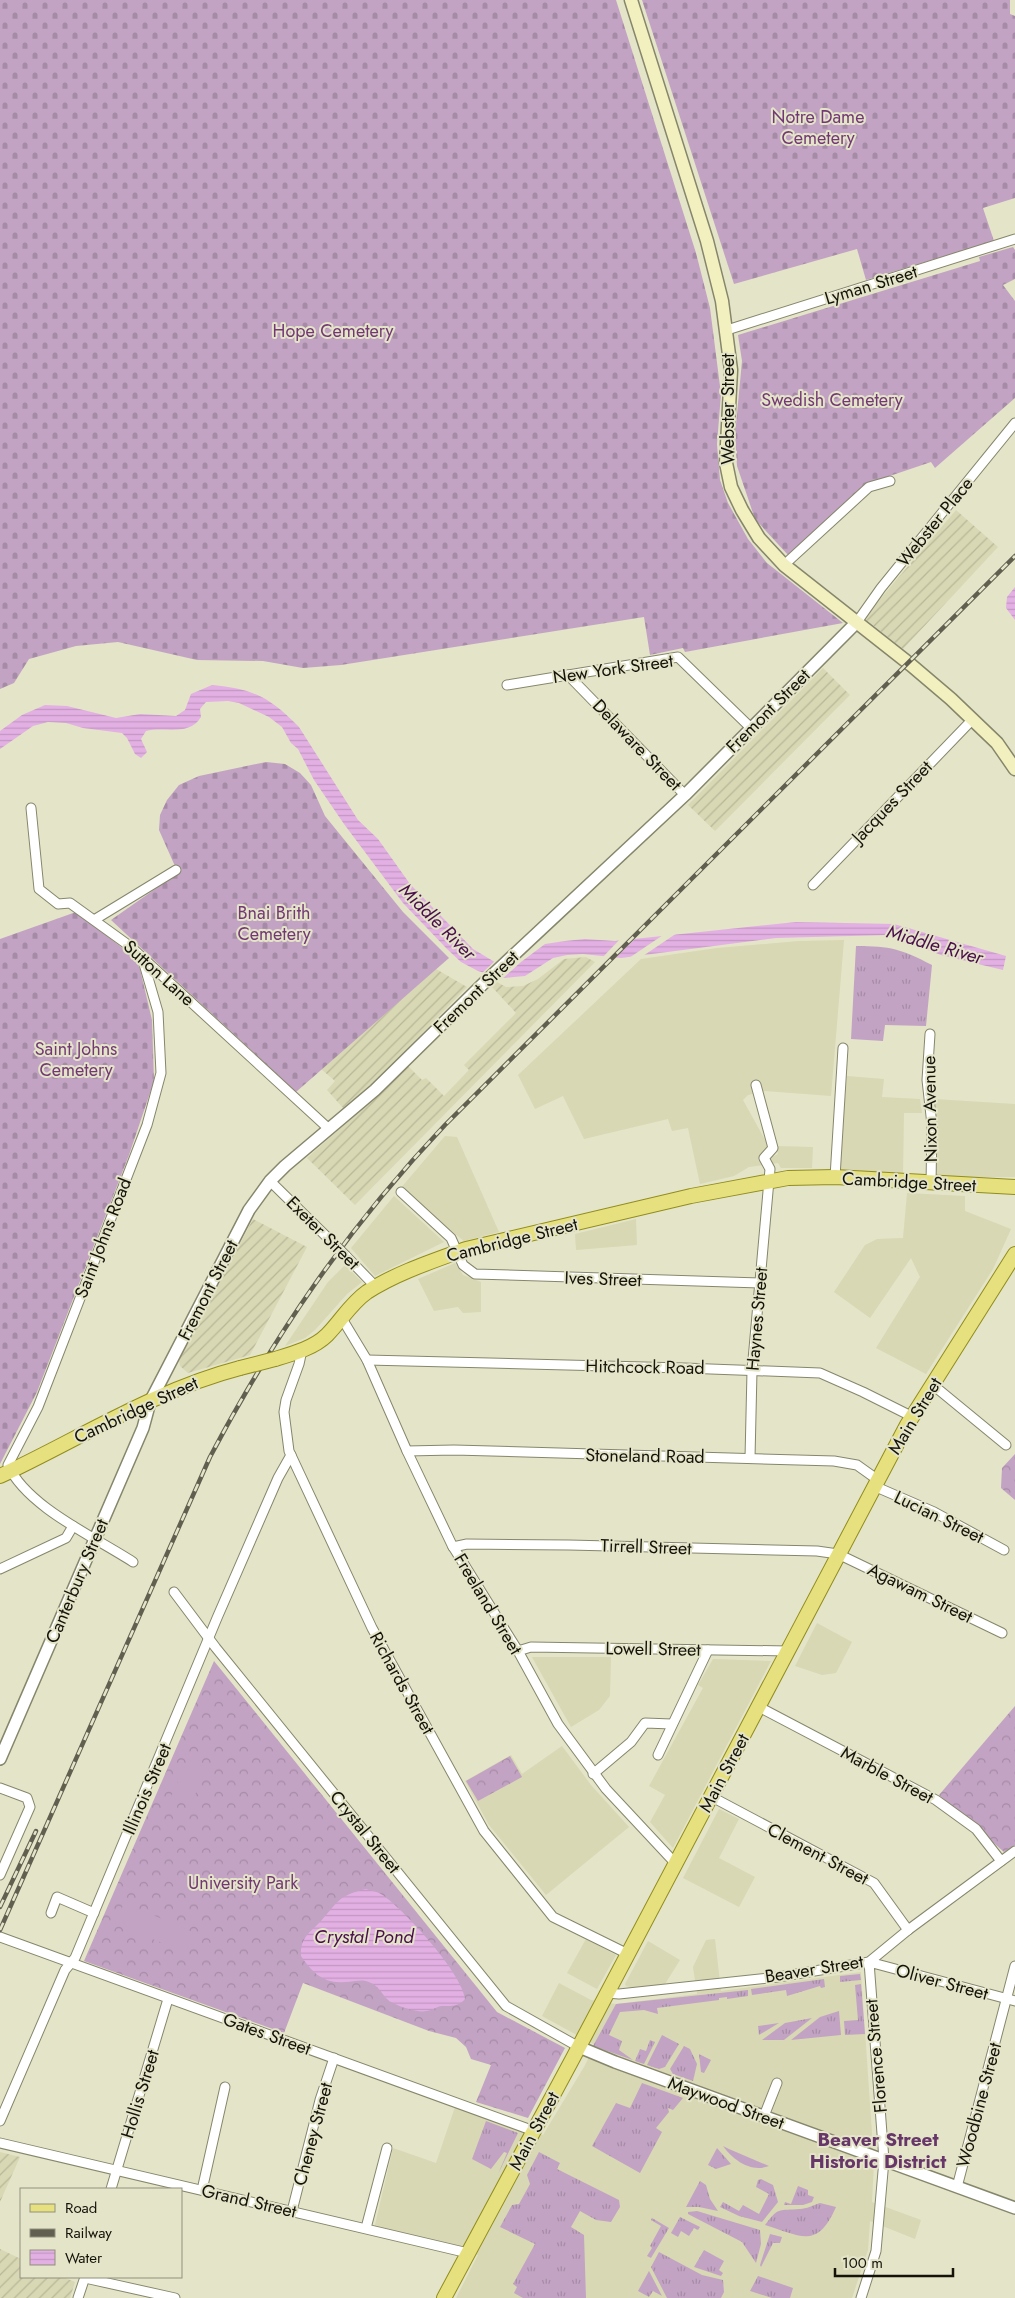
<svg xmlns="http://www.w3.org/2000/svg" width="1015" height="2298" font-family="Jost,sans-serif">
<defs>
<pattern id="industrial-furrows" width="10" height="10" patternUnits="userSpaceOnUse" patternTransform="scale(1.25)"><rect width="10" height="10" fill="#d8d8b4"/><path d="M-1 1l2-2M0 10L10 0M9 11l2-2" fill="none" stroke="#b8b899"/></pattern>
<pattern id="grass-tufts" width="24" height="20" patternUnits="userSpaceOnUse" patternTransform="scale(1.25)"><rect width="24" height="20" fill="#c2a3c3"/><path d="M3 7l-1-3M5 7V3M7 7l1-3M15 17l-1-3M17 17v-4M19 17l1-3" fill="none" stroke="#a68ba6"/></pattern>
<pattern id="forest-crowns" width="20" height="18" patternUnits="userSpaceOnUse" patternTransform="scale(1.25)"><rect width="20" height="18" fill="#c2a3c3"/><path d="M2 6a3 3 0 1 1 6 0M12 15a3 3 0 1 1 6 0" fill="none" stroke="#a68ba6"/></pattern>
<pattern id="cemetery-stones" width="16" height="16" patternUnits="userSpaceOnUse" patternTransform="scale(1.25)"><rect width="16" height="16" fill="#c2a3c3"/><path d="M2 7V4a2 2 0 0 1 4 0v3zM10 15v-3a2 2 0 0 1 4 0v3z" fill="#a68ba6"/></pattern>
<pattern id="water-rules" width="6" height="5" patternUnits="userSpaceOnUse" patternTransform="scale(1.25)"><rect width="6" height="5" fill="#e3b0e4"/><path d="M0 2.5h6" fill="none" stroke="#c296c2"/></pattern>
</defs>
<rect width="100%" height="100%" fill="#e4e4c8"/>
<g fill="#d8d8b4">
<path d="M844,940L831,1096L765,1091L748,1095L743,1100L774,1156L778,1154L776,1146L813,1147L812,1168H781L778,1163L749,1167L734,1176L700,1184L688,1128L672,1131L668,1119L584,1139L563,1096L535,1109L518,1075L641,959L717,948L799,941Z"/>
<path d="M847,1076L884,1079L882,1097L920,1099L922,1113H904L903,1174L839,1170Z"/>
<path d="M934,1099L1015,1104V1177H933L936,1131Z"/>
<path d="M445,1136L457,1137L499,1232L464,1241L400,1189Z"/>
<path d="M907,1193L965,1196V1211L1011,1229L993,1269L926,1374L876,1348L920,1277L911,1258L870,1318L834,1292L865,1245L877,1239L903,1238Z"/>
<path d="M394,1196L444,1242L375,1276L351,1248Z"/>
<path d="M636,1219L637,1245L576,1250L575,1234Z"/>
<path d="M455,1263L463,1275L481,1282V1312L463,1313L458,1307L434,1311L418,1279Z"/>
<path d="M345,1265L362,1282L347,1294L315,1330L305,1338L285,1346L328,1282Z"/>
<path d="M817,1623L852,1642L836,1673L822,1675L795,1666Z"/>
<path d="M532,1657H611L610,1696L599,1710L571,1727Z"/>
<path d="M713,1659L771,1661L673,1848L650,1822L665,1795L649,1786L703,1688L698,1685Z"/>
<path d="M562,1746L591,1785L629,1827L546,1895L489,1825L465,1781L511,1755L522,1774Z"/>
<path d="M719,1809L739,1819L719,1858L755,1877L739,1907L683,1878Z"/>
<path d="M586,1939L616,1955L597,1989L567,1973Z"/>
<path d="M715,1939L721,1991L861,1972L874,2163L872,2202L921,2220L915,2239L870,2221L868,2250L852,2298H456L478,2255L374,2229L393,2148L436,2163L456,2104L543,2135L584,2067L595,2045L542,2016L559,1983L591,2000L616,2004L697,1994L693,1967L706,1940Z"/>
<path d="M648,1941L680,1960L665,1984L634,1988L626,1986L625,1984Z"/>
</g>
<g fill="url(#industrial-furrows)">
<path d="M956,510L998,547L903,649L864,618Z"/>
<path d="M823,668L850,695L715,831L688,805Z"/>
<path d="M586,957L595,962L355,1205L307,1158L352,1118L327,1090L335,1081L321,1069L436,969L467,987L399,1057L422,1080L426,1078L444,1096L469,1070L464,1065L516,1013L492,987L497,982L506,987L523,986L538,979L564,959Z"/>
<path d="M253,1219L307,1247L250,1355L188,1373L180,1366L179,1360Z"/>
<path d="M0,2152L20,2157L0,2202Z"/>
<path d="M0,2249L21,2259V2277H63L75,2282L70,2298H0Z"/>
</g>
<g fill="url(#grass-tufts)">
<path d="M856,946C891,946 901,949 932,965L926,1026L885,1025L883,1041L851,1039Z"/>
<path d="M860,1974L861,1980L840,1982V1976Z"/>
<path d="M824,1979L825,1987L821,1988L820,1986L787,1996L786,1990L752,1995L751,1989Z"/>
<path d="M861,1984L865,2034L845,2035L844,2021L858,2020L855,1985Z"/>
<path d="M748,1990V1996L727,1999V1997L719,1998V2000L657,2008L658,2014L644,2010L620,2012L609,2035L622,2041L619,2050L633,2060L593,2046L616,2004Z"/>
<path d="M839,2011L841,2035L791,2040L820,2017Z"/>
<path d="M812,2018L784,2040H762L785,2023Z"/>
<path d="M779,2023L759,2035L758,2026Z"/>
<path d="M662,2035L679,2044L665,2067L659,2069L647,2065Z"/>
<path d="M650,2040L655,2042L644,2064L635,2061L640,2049L646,2051Z"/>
<path d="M684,2046L690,2049L697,2064L693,2081L673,2074L670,2069Z"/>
<path d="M699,2054L711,2060L704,2073L701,2072Z"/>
<path d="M642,2083L683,2098L673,2110L668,2108L669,2112L656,2128L662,2132L640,2173L592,2146L616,2103L630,2108Z"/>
<path d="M486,2121L518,2133L498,2174L507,2153L504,2152L491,2169L472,2159Z"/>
<path d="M723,2146L729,2149L769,2166C751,2173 733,2160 723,2146Z"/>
<path d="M717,2148L731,2164L716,2169L708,2165Z"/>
<path d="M539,2152L560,2163L557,2169L619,2200L620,2207L611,2222L596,2220L580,2211L571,2227L584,2235L586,2298H523L514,2293L517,2287L513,2284L535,2244L500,2227L512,2205L519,2204L530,2184L527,2175Z"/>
<path d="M761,2179L773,2185L778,2202L762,2222L739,2216L720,2207L723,2202L739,2211L743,2205L759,2214L769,2194L756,2187L758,2180Z"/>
<path d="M700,2181L706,2185L710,2199L718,2211L699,2207H686Z"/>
<path d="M798,2186L808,2190V2195L814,2197L812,2202L803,2205H784L785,2202L791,2204Z"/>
<path d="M820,2203L836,2207C817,2250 801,2236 765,2225C779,2206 779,2211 800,2209C806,2209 814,2205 820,2203Z"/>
<path d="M697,2211L760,2230L761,2244L756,2263L742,2242L688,2214V2212Z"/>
<path d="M680,2217L700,2227L698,2230L694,2228L689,2236L681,2231L678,2237L671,2233Z"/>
<path d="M652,2218L669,2228L651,2258L647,2256L652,2248L650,2246L661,2226L651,2220Z"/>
<path d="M770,2234L782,2237L780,2243H773L761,2267L760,2265Z"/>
<path d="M704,2250L724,2261L719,2270L723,2273L721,2276L694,2267Z"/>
<path d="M659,2252L702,2275L723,2280L724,2292L721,2298H667L651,2267Z"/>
<path d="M649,2271L662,2296L653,2291L649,2297L638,2291Z"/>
<path d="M758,2276L793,2288L790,2298H772L750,2291Z"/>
</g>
<g fill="url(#forest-crowns)">
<path d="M1015,1454V1500L1001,1488L1002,1468Z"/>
<path d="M214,1661L497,2012L565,2048L528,2118L476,2102L491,2065L471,2059L466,2047L456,2038L429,2031L303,1983L284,2033L84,1961Z"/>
<path d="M1015,1706V1845L1004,1852L939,1795Z"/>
<path d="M510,1756L522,1777L478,1801L466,1781Z"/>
</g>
<g fill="url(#cemetery-stones)">
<path d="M0,0H616L696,253L710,308L721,394L717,444L720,480L728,503L748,539L767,563L843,623L685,652L683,648L650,655L644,617L341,665L303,668L263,661L197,660L118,642L76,646L29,659L14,683L0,689Z"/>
<path d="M642,0H1010V14L1015,16V198L983,208L994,241L866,280L857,249L734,284Z"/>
<path d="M1013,247L1015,250V279L1003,285L1015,301V398L935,468L931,462L866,484L788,555L755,519L737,466L735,435L742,361L738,335L980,261L979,257Z"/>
<path d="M266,762L285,764L300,773L311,785L325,816L403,912L449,958L296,1092L111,920L178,873L159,830L160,815L167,800L179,785L199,776Z"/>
<path d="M76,912L134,957L140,969L152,1020L154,1081L129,1155L37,1392L0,1464V939Z"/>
</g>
<g fill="#c2a3c3">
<path d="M188,1759L207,1768L190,1806L171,1797Z"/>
<path d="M124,1903L193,1932L185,1952L115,1924Z"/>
</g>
<g fill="url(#water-rules)">
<path d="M1015,587V620L1006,608L1007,597Z"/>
<path d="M212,685C254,689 269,697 299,727L358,820L378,839L410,884L473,949L498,964L521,962L545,944L565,941L585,939L615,941L796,922L894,924L1006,956L1003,970L941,955L888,935L776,938L621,958L583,954L567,955L553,958L525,976L502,978L478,971L461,962L447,949L403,903L344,824L314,780L298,749L291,743L282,727L269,717L239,703L228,701L206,702L200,709L201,717C189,737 164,726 146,731L141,739L147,752L141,758L135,754L127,738L122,733L83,728L66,723L48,722L33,726L0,749V731L22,715L45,705L67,706L116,718L140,714L176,716L185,710L191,694Z"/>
<path d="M366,1889C372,1891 379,1892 384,1896C406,1912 462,1973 465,1999C458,2007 451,2006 441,2006C436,2007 431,2011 426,2011C419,2013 400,2007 393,2003C383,1999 381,1987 371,1983C361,1978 355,1982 345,1982C323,1984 312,1972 301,1956C300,1939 308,1934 319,1923C338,1903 336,1896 366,1889Z"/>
</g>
<g fill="#e4e4c8">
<path d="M680,931L640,958L626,960L666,933Z"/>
<path d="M637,937L614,959L602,958L621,938Z"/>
<path d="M496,960L505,962L519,960L521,962L501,980L481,974Z"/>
</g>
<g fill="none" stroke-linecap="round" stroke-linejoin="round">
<defs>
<g id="minor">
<path d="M727,330L1015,239"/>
<path d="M784,565L869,487L890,481"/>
<path d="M857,622L881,588L1015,423"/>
<path d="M568,675L685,795"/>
<path d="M507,685L678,657L751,728"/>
<path d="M31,808L39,889L58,904L70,903L131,947L329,1129"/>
<path d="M813,885L972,720"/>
<path d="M94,920L176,870"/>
<path d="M930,1034L927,1080L932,1125L931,1184"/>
<path d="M835,1177L843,1048"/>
<path d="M270,1181L331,1241"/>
<path d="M401,1192L451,1238L463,1265L475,1274L760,1283"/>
<path d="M346,1256L376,1287"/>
<path d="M341,1317L367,1360L407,1451L452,1545L518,1651L558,1724L606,1789L676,1864"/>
<path d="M302,1350L299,1364L286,1400L284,1412L289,1451L372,1628L484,1831L553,1917L628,1954"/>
<path d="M367,1360L684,1368L820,1373L863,1392L913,1417"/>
<path d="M933,1385L1006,1445"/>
<path d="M407,1451L454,1450L834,1461L857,1465L878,1480"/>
<path d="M750,1458L752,1371L770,1169L764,1158L773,1148L756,1085"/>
<path d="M874,1486L934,1512L1004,1550"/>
<path d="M453,1547L467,1544L569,1545L817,1551L838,1554L1002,1633"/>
<path d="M133,1562C95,1537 27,1507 8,1465L38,1407L147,1125L161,1073L158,1012L142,957"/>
<path d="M0,1569L66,1538L73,1526"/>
<path d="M174,1592L216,1648L506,2006L579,2047"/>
<path d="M518,1651L531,1647L788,1651"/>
<path d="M759,1707L936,1800L976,1829L1001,1861"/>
<path d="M658,1755L708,1650"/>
<path d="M593,1774L631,1742L645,1723L672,1724"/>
<path d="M0,1788L27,1798L30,1807L0,1875"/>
<path d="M712,1797L874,1883L908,1930"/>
<path d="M51,1913L57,1897L94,1913"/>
<path d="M0,1937L534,2131"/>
<path d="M607,1993L619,1994L778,1977L869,1962L908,1930L1015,1851"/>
<path d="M764,2116L777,2083"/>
<path d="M0,2121L65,1970L75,1958L217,1618L278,1478L291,1455"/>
<path d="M0,2143L468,2253"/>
<path d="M957,2187L1015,1966"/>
<path d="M111,2189L168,1999"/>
<path d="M202,2190L225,2087"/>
<path d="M292,2211L320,2100L334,2058"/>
<path d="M366,2228L387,2148"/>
<path d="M85,2278L175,2298"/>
<path d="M78,2298L85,2277"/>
<path d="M861,2298L876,2251L884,2160L869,1962L1015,2001"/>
</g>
<g id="tertiary">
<path d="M0,1759L143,1428L150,1402L249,1210L270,1181L285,1166L375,1090L488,979L685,795L857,622"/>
<path d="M579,2047L615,2062L1015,2208"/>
</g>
<path id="secondary" d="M631,0L707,241L722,301L731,370L726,463L731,487L742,510L759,538L784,565L911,665L951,699L997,743L1015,769"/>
<g id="primary">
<path d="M275,1359C292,1354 314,1348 327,1335C341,1321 350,1304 367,1292C396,1273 433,1261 466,1249L691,1196L788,1178L835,1177L1015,1187"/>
<path d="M0,1476C79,1439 155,1390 240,1368"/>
<path d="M444,2298L573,2058L907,1425L1015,1254"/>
</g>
</defs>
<use href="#minor" stroke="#86866c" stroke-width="11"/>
<use href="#tertiary" stroke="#86866c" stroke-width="14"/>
<use href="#secondary" stroke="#86866c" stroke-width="15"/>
<use href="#primary" stroke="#918c1e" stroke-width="16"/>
<use href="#minor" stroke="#fff" stroke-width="9"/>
<use href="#tertiary" stroke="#fff" stroke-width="11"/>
<use href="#secondary" stroke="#f2f0be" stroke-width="12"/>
<use href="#primary" stroke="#e6e17e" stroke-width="14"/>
<defs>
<g id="rail">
<path d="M0,1907L36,1831"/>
<path d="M0,1930L210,1457C275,1334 349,1226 445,1125L1015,556"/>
</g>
</defs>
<use href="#rail" stroke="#616050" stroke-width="4.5"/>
<use href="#rail" stroke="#e4e4c8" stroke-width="2.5" stroke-dasharray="8" stroke-linecap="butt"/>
<defs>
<path id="minor-bridge" d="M331,1241L346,1256"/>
<path id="primary-bridge" d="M240,1368L275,1359"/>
</defs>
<use href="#minor-bridge" stroke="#86866c" stroke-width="11" stroke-linecap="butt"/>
<use href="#primary-bridge" stroke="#918c1e" stroke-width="16" stroke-linecap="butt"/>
<use href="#minor-bridge" stroke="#fff" stroke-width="9"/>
<use href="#primary-bridge" stroke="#e6e17e" stroke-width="14"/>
</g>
<g text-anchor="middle" stroke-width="4" stroke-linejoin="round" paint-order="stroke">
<g font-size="18" fill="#733776" stroke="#e4e4c8">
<text x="818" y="123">Notre Dame<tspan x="818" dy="21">Cemetery</tspan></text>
<text x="333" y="337">Hope Cemetery</text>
<text x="832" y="406">Swedish Cemetery</text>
<text x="274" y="919">Bnai Brith<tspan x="274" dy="21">Cemetery</tspan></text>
<text x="76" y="1055">Saint Johns<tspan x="76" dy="21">Cemetery</tspan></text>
<text x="243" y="1889">University Park</text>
</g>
<g font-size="18" fill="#14130a" stroke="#e4e4c8">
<text transform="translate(871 285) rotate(-17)" y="6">Lyman Street</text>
<text transform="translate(728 409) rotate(-90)" y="6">Webster Street</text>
<text transform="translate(935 522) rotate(-51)" y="6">Webster Place</text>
<text transform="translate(613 669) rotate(-8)" y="6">New York Street</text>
<text transform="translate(768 711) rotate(-45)" y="6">Fremont Street</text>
<text transform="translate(637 745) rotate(46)" y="6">Delaware Street</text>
<text transform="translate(892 802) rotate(-46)" y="6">Jacques Street</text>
<text transform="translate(159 973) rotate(42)" y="6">Sutton Lane</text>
<text transform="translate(476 992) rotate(-44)" y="6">Fremont Street</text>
<text transform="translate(930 1109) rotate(-91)" y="6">Nixon Avenue</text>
<text transform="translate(909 1182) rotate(3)" y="6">Cambridge Street</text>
<text transform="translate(323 1233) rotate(45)" y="6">Exeter Street</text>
<text transform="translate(103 1238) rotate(-69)" y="6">Saint Johns Road</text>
<text transform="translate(512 1240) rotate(-14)" y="6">Cambridge Street</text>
<text transform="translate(603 1279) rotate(2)" y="6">Ives Street</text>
<text transform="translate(208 1290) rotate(-63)" y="6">Fremont Street</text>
<text transform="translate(757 1319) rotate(-85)" y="6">Haynes Street</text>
<text transform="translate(645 1367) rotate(1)" y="6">Hitchcock Road</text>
<text transform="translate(136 1410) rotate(-25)" y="6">Cambridge Street</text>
<text transform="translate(915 1416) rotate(-59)" y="6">Main Street</text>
<text transform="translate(645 1456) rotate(1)" y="6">Stoneland Road</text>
<text transform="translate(939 1517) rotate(26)" y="6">Lucian Street</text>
<text transform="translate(646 1547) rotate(2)" y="6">Tirrell Street</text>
<text transform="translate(77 1581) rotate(-67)" y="6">Canterbury Street</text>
<text transform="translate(920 1593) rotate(26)" y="6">Agawam Street</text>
<text transform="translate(488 1604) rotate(59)" y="6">Freeland Street</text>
<text transform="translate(653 1649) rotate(1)" y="6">Lowell Street</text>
<text transform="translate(402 1683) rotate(61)" y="6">Richards Street</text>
<text transform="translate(724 1773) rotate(-62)" y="6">Main Street</text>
<text transform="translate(887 1775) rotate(28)" y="6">Marble Street</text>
<text transform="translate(147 1789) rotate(-67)" y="6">Illinois Street</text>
<text transform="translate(365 1832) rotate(51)" y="6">Crystal Street</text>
<text transform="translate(818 1854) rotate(28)" y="6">Clement Street</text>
<text transform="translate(814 1969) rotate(-9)" y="6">Beaver Street</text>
<text transform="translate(942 1982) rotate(15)" y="6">Oliver Street</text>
<text transform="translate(267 2034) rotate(20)" y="6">Gates Street</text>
<text transform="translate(876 2056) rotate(-95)" y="6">Florence Street</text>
<text transform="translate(140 2094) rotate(-73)" y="6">Hollis Street</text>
<text transform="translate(726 2103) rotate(20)" y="6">Maywood Street</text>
<text transform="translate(979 2105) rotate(-75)" y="6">Woodbine Street</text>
<text transform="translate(534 2131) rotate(-62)" y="6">Main Street</text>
<text transform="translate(313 2134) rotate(-75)" y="6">Cheney Street</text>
<text transform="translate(249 2201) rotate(13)" y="6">Grand Street</text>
</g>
<g font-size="19" font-style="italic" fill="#4a0e4d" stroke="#e4e4c8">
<text transform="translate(438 921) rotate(45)" y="7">Middle River</text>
<text transform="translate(935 944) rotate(16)" y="7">Middle River</text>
<text x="364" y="1943">Crystal Pond</text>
</g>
<g font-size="19" font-weight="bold" fill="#673769" stroke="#e4e4c8">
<text x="878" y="2146">Beaver Street<tspan x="878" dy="22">Historic District</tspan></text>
</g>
</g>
<rect x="20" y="2188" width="162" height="90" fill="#e4e4c8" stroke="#91907c"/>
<rect x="30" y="2204" width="25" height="8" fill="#e6e17e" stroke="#91907c"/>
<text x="65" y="2213" font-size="15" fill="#14130a">Road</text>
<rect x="30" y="2229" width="25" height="8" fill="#616050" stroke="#91907c"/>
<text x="65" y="2238" font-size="15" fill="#14130a">Railway</text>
<rect x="30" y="2250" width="25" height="15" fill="url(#water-rules)" stroke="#91907c"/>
<text x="65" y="2263" font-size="15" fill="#14130a">Water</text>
<path d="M835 2268v8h118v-8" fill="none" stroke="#14130a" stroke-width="2.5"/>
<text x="842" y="2268" font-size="15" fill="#14130a" stroke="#e4e4c8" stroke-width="4" paint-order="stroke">100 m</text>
</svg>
